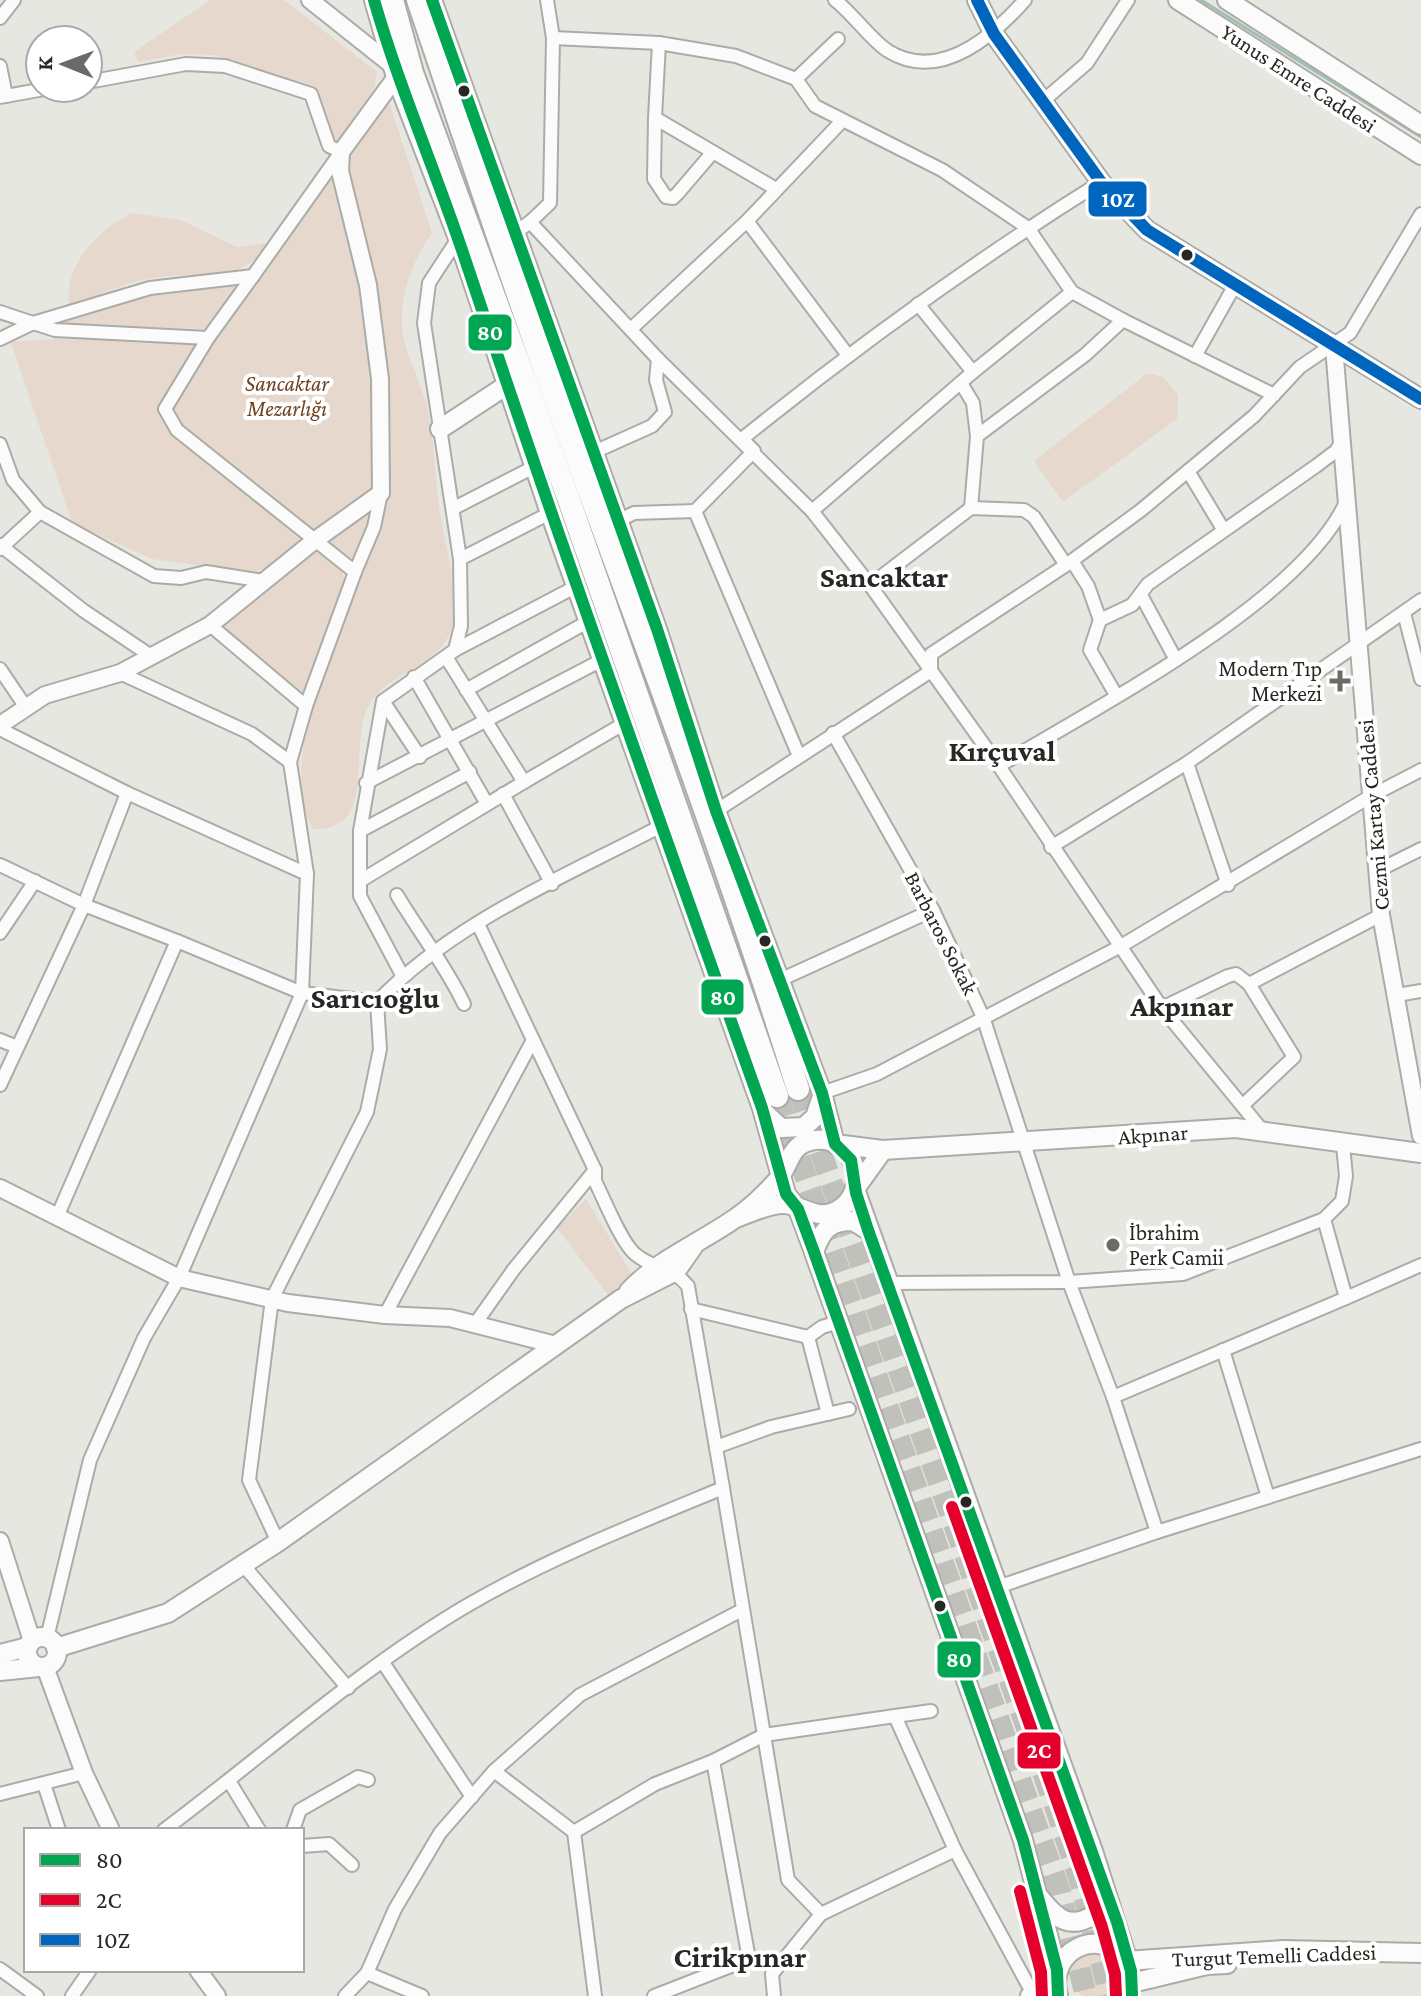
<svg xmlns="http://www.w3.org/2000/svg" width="1421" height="1996" font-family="'Crimson Pro',serif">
<rect width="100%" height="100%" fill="#e7e7e2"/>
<g fill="#e6d8cd">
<path d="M210,0H284L377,72L374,89L337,141C321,127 328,101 314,86L213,55L181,54L138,62L134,52Z"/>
<path d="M385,103L390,105L432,233C413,260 401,290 402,323C402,348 420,379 426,404C435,439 434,471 439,506C443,540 456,574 455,608C454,672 382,666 365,714C351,756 375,832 313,829C268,756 362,592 383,516C389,494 386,467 386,443C386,380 384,318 370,256C362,222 350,190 347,155Z"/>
<path d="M328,180H335L350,227L373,356L376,487L316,532L182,430L175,423L173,407L213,342Z"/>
<path d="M132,213L181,220L237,247L267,243C247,287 186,270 147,279C121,284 95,297 70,307C62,265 98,230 132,213Z"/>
<path d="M243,282L206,329L66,325L65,319L157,291Z"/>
<path d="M107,335L197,342L158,415L224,475L299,532L303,541L269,567L250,572L152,559L72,523L11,342Z"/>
<path d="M1153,374L1163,377L1178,395L1177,419L1063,502L1034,461L1145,375Z"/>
<path d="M370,511L374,512L354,559L347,558L329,541L331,535Z"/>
<path d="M313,552C329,555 343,566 345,583L303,695L221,627Z"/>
<path d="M586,1199L636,1281L610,1298L557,1228Z"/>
<circle cx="1095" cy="1975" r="24"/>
</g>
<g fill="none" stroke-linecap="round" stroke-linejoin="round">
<path stroke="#a1beb2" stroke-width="3" d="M1201,0L1421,137"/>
<g stroke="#c1c1bc" stroke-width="22" stroke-dasharray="22 11" stroke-linecap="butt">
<path d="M798,1089L1056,1809L1081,1884L1110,1996"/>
<path d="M777,1096L1060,1892L1086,1996"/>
</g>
<defs>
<g id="minor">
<path d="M835,0C853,14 872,41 888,51C940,83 993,36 1025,0"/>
<path d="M0,18L14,0"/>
<path d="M553,38L659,43L736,56L796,79L815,106L942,170L1028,228L1072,292L1123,320L1085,355L977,436L971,508"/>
<path d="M659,43L655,118L776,189"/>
<path d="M0,66L6,96"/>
<path d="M796,79L838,39"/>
<path d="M0,97L50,88"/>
<path d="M1043,101L1087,63L1128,0"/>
<path d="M655,118L654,179L666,197L673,198L678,193L713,152"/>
<path d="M747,221L847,354"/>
<path d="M530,222L550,203L553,38L547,0"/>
<path d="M516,232L530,222L658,359L812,511L870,585L999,766L1162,1008L1262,1130"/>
<path d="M253,276L208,338L165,409L177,430L355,572L374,527L381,493"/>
<path d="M918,304L973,372"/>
<path d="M0,312L33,323L150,288L253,276L341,152L329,146L311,94L225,66L186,64L88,82"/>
<path d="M1123,320L1274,395"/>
<path d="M632,328L747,221L842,121"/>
<path d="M0,339L33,323L55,330L208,338"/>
<path d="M1195,356L1235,285"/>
<path d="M961,383L973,403L977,436"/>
<path d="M0,444L13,480L40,512L0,549"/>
<path d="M594,452L652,426L665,412L656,380L658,359"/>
<path d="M1188,471L1223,529"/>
<path d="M454,508L534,467"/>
<path d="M812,511L973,372L1072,292"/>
<path d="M40,512L154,576L181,578L206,572L264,581"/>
<path d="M618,521L634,513L695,511"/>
<path d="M0,545L84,611L151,656"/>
<path d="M460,559L550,513"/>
<path d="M1072,561L1088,586L1100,620L1132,605L1148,584L1316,466L1336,451L1342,441"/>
<path d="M870,585L971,508L1024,510L1034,517L1066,565"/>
<path d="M1141,595L1176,660"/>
<path d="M1404,613L1421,679"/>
<path d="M1100,620L1090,650L1116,695"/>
<path d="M210,625L306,706L355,572"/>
<path d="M455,650L577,586"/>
<path d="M446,657L524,782L625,723"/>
<path d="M0,669L25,706"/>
<path d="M931,671V654L1066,565L1140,511L1254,416L1300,367L1350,333L1421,214"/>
<path d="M120,673L252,734L290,762"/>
<path d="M414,677L487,804"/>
<path d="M466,690L589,621"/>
<path d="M383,701L420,757"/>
<path d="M0,729L127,793L307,874"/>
<path d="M833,733L933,910L983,1017L1069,1282L1113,1397L1157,1532"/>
<path d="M799,756L695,511L754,451L742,439C857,346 976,260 1101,182"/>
<path d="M999,766C1094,708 1300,603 1346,502"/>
<path d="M366,783L602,660"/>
<path d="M503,794L552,884"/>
<path d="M716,811L931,671"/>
<path d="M360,831L470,772"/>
<path d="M1051,847L1187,763"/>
<path d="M0,865L84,905L127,793"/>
<path d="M1377,871L1421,849"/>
<path d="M360,881L524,782"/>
<path d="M1228,885L1187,763L1421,600"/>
<path d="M397,895C419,932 446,966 464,1004"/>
<path d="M0,933L35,881"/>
<path d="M177,941L302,993L377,1002C453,922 564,877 661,826"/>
<path d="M402,975L360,896V831L383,701L455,650L461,626L460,559L424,323L429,283L459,237"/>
<path d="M782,979L933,910"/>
<path d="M1397,995L1421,991"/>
<path d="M1162,1008L1228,976L1236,974L1249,984L1381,915"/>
<path d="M0,1040L17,1047"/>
<path d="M0,1085L84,905L177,941L57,1217"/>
<path d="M822,1093L877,1074L1121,946L1371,796L1421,770"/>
<path d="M1243,1105L1294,1057L1249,984"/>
<path d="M890,1283L1069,1282L1183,1274L1324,1219L1342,1201L1346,1176L1343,1145"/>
<path d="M1346,1298L1421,1265"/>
<path d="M691,1309L808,1337L822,1327L838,1322"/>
<path d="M385,1315L533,1040"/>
<path d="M475,1324L514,1269L595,1170"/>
<path d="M808,1337L828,1414"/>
<path d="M1223,1350L1268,1497"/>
<path d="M1113,1397L1346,1298L1324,1219"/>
<path d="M716,1447L771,1427L849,1409"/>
<path d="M278,1542L249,1480L272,1299L367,1112L380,1049L377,1002"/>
<path d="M244,1566L348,1688"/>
<path d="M998,1587L1157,1532L1421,1449"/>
<path d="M47,1638L90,1460L144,1338L179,1278L302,993L307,874L290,762L306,706"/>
<path d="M384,1664L472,1797"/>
<path d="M895,1716L931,1711"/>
<path d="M494,1771L574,1832L655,1784L713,1761"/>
<path d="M229,1781L259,1830"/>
<path d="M44,1784L59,1830"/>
<path d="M0,1794L84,1773"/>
<path d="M164,1830C263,1756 362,1667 468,1605C549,1558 636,1524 723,1488L688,1286C670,1264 655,1271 635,1254C621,1242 604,1199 595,1181V1170L478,924"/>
<path d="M293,1830L300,1810L358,1777L368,1780"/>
<path d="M574,1832L595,1996"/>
<path d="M302,1846L329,1844L352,1865"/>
<path d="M821,1914L788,1880L764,1735L895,1716L955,1850L1034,1996"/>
<path d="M0,1969L37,1996"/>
<path d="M367,1973L395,1909L440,1833L494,1771L580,1695L742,1610"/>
<path d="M72,1996L90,1970"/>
<path d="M345,1996L367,1973L422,1996"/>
<path d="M654,1996L749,1959L713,1761L764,1735L723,1488"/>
<path d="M774,1996L772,1974L821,1914L955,1850"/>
</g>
<g id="tertiary">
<path d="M310,0L393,66"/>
<path d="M1334,347L1381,915L1421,1136"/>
<path d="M0,725L45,695L120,673L210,625L314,541L381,493L380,379L368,285L340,171L341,152L396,77"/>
<path d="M0,1188L179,1278L288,1303L385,1315L450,1318L556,1345"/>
<path d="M0,1541L32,1641"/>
<path d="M45,1667L84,1773L111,1830"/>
<path d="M198,1970L217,1996"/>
</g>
<g id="secondary">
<path d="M374,0L396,77L458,238L550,513L762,1108L786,1194L798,1209L814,1252L1023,1840L1057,1970"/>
<path d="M432,0L657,629L716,811L822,1093L835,1144"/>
<path d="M977,0L994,34L1101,182L1147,230L1421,399"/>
<path d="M1178,0L1421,155"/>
<path d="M1227,0L1421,125"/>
<path d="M440,429L507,385"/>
<path d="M766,1114L781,1128L804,1127L815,1117L822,1096"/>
<path d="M835,1144L883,1150L1236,1128L1421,1153"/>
<path d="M855,1189L1094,1854L1131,1971L1129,1996"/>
<path d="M855,1189L883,1150"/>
<path d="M814,1252C822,1230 829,1221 853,1221L868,1230"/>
<path d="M629,1291C667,1251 717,1238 758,1200C765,1193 774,1185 779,1178C791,1162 790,1143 815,1140C856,1135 872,1193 836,1211C815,1221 802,1204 783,1204C768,1204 750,1213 736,1218"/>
<circle cx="42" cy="1652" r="15"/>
<path d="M56,1648L168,1613L278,1542L621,1299L676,1271L693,1247"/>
<path d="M0,1654L28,1647"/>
<path d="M0,1671L39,1667"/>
<path d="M1040,1898C1057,1919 1069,1930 1094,1915L1103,1885"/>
<path d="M1126,1961L1283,1950L1421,1953"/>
<path d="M1132,1983L1207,1965L1227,1964"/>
<path d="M1030,1996L1056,1975"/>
<path d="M1058,1996C1046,1952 1098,1924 1126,1961"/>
</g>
<g id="trunk">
<path d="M392,0L412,73L569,500L777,1096"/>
<path d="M418,0C461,126 502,252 547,377C634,613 723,848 798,1089"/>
</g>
</defs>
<use href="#minor" stroke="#abaca7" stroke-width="16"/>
<use href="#tertiary" stroke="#abaca7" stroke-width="20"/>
<use href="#secondary" stroke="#abaca7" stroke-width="22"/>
<use href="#trunk" stroke="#abaca7" stroke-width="26"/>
<use href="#minor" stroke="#fbfbfb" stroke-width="12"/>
<use href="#tertiary" stroke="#fbfbfb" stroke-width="16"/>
<use href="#secondary" stroke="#fbfbfb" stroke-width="18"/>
<use href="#trunk" stroke="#fbfbfb" stroke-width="22"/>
<defs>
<g id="bus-1">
<path d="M374,0C400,90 437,174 466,262C561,546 662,827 762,1108L786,1194L798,1209L814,1252L1023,1840L1057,1970L1058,1996"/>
<path d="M432,0L657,629L716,811L822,1093L835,1144L851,1160L856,1193L868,1230L1117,1922L1131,1971L1132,1996"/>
</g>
<g id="bus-2">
<path d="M952,1507L1102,1927L1115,1974L1116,1996"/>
<path d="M1020,1891L1041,1972L1042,1996"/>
</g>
<path id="bus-3" d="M977,0L994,34L1101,182L1147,230L1421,399"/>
</defs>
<use href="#bus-1" stroke="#fff" stroke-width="18"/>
<use href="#bus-2" stroke="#fff" stroke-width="18"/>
<use href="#bus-3" stroke="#fff" stroke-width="18"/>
<use href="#bus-1" stroke="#00a651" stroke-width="12"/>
<use href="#bus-2" stroke="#e4002b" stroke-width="12"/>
<use href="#bus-3" stroke="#0065bd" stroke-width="12"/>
</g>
<g fill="#272824" stroke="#fff" stroke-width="3">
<circle cx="464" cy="91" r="7"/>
<circle cx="1187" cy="255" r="7"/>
<circle cx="765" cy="941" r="7"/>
<circle cx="966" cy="1502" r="7"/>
<circle cx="940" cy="1606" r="7"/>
</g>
<g fill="#6a6b66" stroke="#fff" stroke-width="3">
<path d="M1336 669h8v8h8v8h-8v8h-8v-8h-8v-8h8z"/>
<circle cx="1113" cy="1245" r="8"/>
</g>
<g text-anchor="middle" stroke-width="8" stroke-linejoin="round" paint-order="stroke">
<g font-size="22" fill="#272824" stroke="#fff">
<text transform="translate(1299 78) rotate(33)" y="8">Yunus Emre Caddesi</text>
<text transform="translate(1373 815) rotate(-95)" y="8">Cezmi Kartay Caddesi</text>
<text transform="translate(942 933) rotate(63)" y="8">Barbaros Sokak</text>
<text transform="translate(1153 1134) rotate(-4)" y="8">Akpınar</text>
<text transform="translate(1274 1955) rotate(-2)" y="8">Turgut Temelli Caddesi</text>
</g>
<g font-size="22" font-style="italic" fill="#704221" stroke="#fff">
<text x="287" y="391">Sancaktar<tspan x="287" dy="25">Mezarlığı</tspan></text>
</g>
<g font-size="22" fill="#272824" stroke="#fff" text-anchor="end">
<text x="1322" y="676">Modern Tıp<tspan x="1322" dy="25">Merkezi</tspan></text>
<text x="1129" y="1240" text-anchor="start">İbrahim<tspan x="1129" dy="25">Perk Camii</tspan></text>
</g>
<g font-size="30" font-weight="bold" fill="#272824" stroke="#fff">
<text x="884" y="587">Sancaktar</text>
<text x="1002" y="761">Kırçuval</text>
<text x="375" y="1008">Sarıcıoğlu</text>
<text x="1182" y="1016">Akpınar</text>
<text x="740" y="1967">Cirikpınar</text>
</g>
</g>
<g stroke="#fff" stroke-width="3">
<rect x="1087" y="180" width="61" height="38" rx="8" fill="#0065bd"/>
<rect x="467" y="313" width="46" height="39" rx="8" fill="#00a651"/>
<rect x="700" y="978" width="45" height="38" rx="8" fill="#00a651"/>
<rect x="936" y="1640" width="46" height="39" rx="8" fill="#00a651"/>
<rect x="1016" y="1731" width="46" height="39" rx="8" fill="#e4002b"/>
</g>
<g font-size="22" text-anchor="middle" font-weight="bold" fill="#fff">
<text x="1118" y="207">10Z</text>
<text x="490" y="340">80</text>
<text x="723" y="1005">80</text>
<text x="959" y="1667">80</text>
<text x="1039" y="1758">2C</text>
</g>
<rect x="24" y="1828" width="280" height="144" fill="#ffffff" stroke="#a9a9a7" stroke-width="2"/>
<rect x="40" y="1854" width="40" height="12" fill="#00a651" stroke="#a9a9a7" stroke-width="2"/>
<text x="96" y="1868" font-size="24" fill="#272824">80</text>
<rect x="40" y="1894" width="40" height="12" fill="#e4002b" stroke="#a9a9a7" stroke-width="2"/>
<text x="96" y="1908" font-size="24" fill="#272824">2C</text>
<rect x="40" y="1934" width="40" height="12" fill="#0065bd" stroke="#a9a9a7" stroke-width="2"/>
<text x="96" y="1948" font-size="24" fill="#272824">10Z</text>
<g transform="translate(64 64) rotate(271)"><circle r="38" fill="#ffffff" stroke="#a9a9a7" stroke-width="2"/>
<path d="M0-6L14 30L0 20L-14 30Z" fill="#6a6b66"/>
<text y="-12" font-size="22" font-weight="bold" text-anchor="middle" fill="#272824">K</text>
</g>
</svg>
